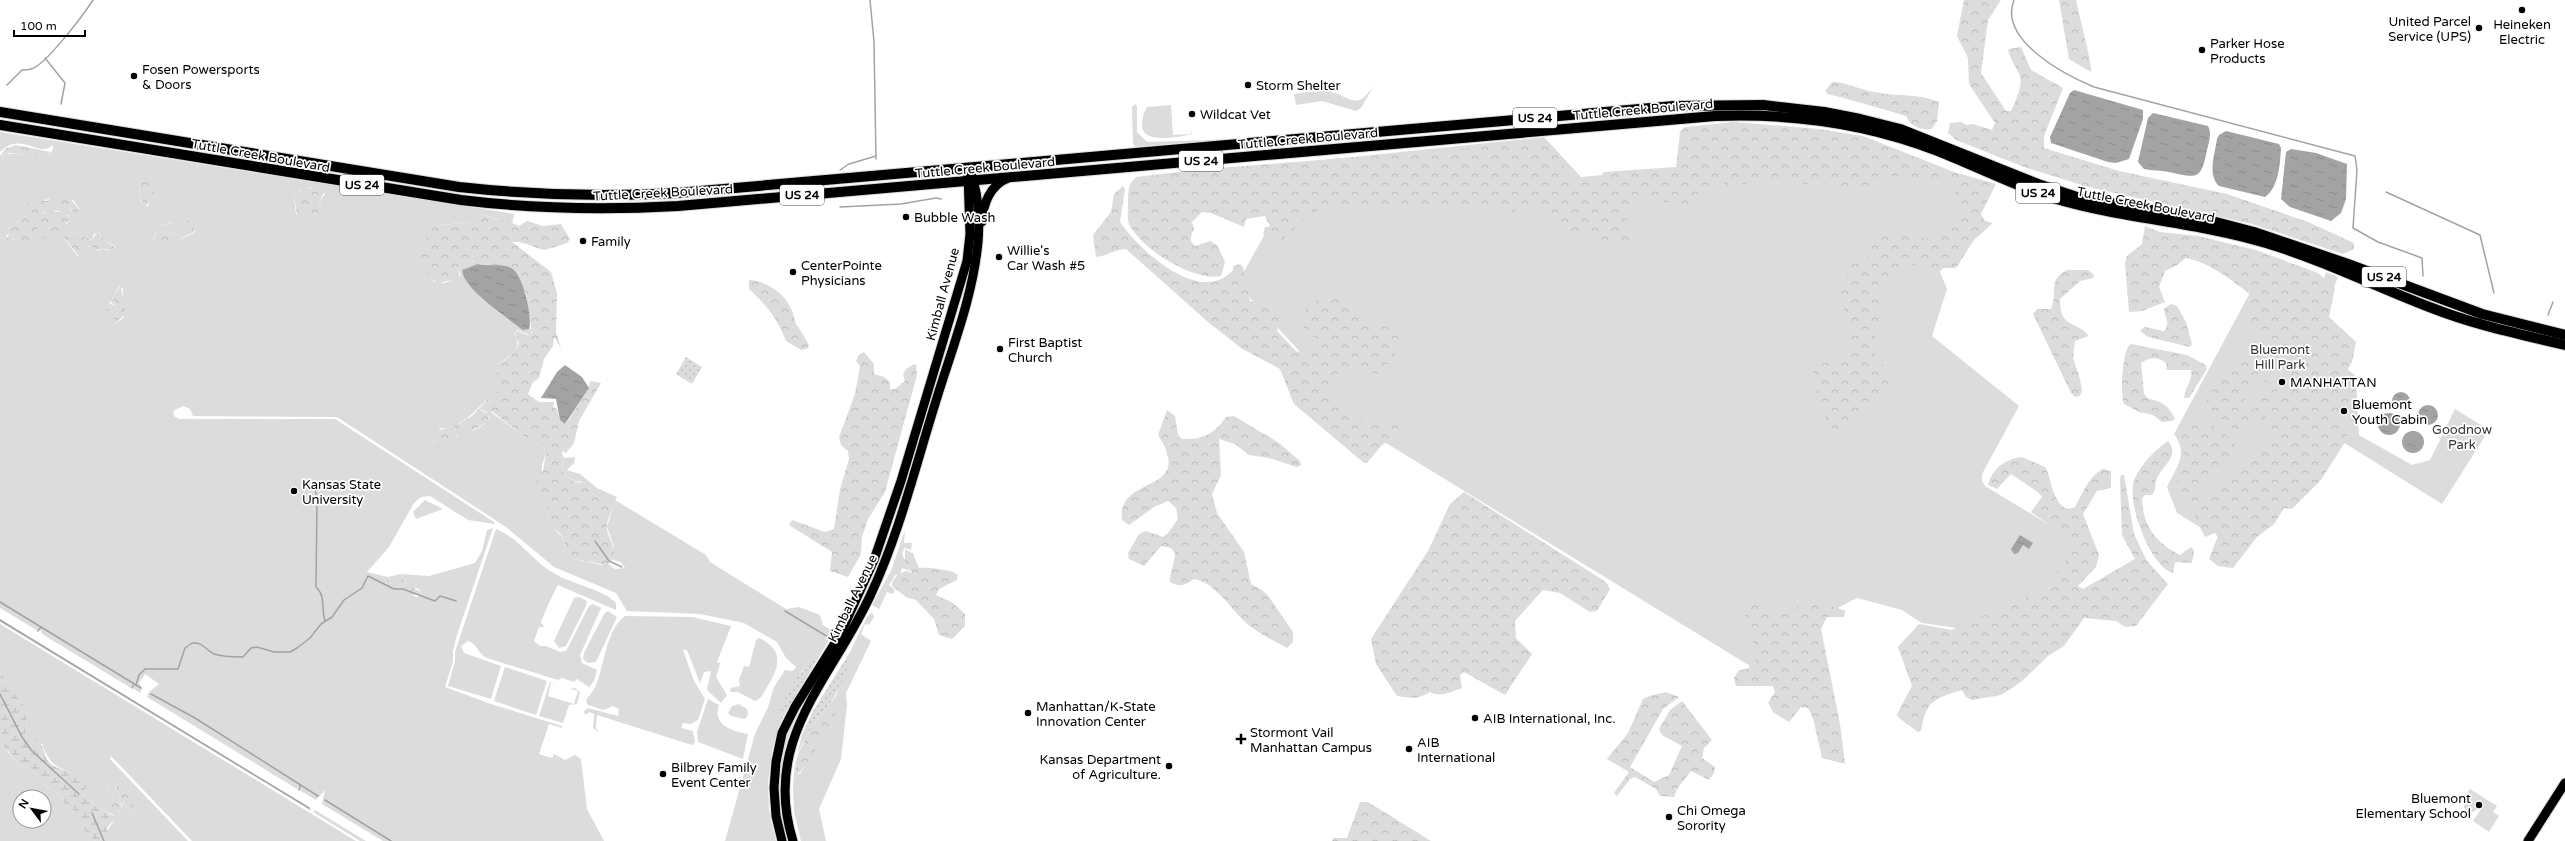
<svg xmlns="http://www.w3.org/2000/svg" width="2565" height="841" font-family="'Varela Round',sans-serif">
<defs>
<pattern id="forest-crowns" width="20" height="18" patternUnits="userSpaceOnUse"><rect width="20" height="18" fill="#dcdcdc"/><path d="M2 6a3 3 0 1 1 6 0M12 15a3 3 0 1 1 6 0" fill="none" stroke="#bbb"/></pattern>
<pattern id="wetland-marsh" width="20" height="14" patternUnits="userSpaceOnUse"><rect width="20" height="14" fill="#dcdcdc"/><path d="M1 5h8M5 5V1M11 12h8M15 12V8" fill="none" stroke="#bbb"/></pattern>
<pattern id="garden-dots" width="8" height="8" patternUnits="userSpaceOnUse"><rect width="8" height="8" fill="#dcdcdc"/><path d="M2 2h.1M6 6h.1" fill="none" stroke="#bbb" stroke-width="1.8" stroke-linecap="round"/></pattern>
<pattern id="water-ripples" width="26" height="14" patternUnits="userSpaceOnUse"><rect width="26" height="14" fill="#a3a3a3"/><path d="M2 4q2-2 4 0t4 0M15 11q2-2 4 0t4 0" fill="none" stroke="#8b8b8b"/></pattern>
</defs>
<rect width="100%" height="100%" fill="#fff"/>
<g fill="#dcdcdc" fill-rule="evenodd">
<path d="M1376,82L1361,108L1356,111L1322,101L1296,105L1294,94C1304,93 1316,90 1326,91C1352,95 1355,115 1376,82Z"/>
<path d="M1135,104L1137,106V132L1147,142L1237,139L1135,147L1133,144L1132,107Z"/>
<path d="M1171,105L1173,135L1191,134L1192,130V134C1180,137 1140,145 1142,124C1142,118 1144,112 1147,107Z"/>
<path d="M1683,130L1985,183L1965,237L1940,272L1947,289L1932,336L2019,406L1982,474V481L1985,486L2091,550L2004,635L1922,623L1902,610L1857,598L1826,614L1817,628L1835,718L1381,440L1297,402L1314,367L1237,284L1305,162L1544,137L1581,177L1677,168Z"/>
<path d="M0,132L514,214L512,224L484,215L477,221L442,225L430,232L423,243L422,265L434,282L445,283L461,276L458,269C464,265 471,260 478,262L479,264L463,270L462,272C468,287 498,314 513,322C519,325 528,326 532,330L530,335L517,330L514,332C525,353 508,351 499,367C494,375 499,383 498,391C497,398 492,402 491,412L523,436L544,448L546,453L542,465V500L548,507L549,516L557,532L564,539L565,550L574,559L601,565L608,564L615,569L625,568L621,562L613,560L614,547L607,527L613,507L593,494L583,482L578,481V483L563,474L562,455L565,458L575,457L574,463L567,470L580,474L597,488L617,497L615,500L706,555L710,562L786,609L799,607L820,615L823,625L834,632L820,655L801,672L784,704L781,722L772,751L768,784L769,810L776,841H725L755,734L768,707L774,687L785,670L793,671L796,667L786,658L777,642L744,623L700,614L627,611L616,593L554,567L506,527L337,417L193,416L190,409L183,406L173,411L174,416L179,419H335L494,522V524L468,520L430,496L421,497L414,503L389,547L367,572L388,577L386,585L417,597L421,594L420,590L409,584L403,583V576L400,574L429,576L475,563L482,551L487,530L493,528L456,638L453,651V662L445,687L491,704L562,726V728L549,724L539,754L552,758L554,754L565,760L575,755L581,759L587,809L604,841H383L322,804L325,790L316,800L299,790V786L297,789L147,697L149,692L159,684L145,674L139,683L142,688L140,693L133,688L134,684L131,688L42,634L40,629L38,631L0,608V156L3,153L2,158L6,153V155C16,150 55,165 53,145C51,146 50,147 49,148C36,154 20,132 0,152ZM144,175L153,178L148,207C138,202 139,196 140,186L132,184ZM309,187L325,194L319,202L325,212C315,218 306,220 296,214L294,197L301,194L299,189ZM50,199L39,207L35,220L26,223L25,227L29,226L38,234C43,227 39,219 44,212L52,214L61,213L54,211L73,200L80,209L71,211L68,206H63L66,215L70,216L69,222L37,241H17L6,237L15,223L32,213L22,205L28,202L39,204L38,201ZM189,218L192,221V227L195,232C186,238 162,247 153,239L161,223L165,226L170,222L175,224L169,234L172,237ZM71,232L92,240L94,234L99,232L103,239L116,247L110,251L102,249L98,251L91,246L84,248L78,257L65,239ZM120,286L123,289C123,293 122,298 122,302C124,314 130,314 115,324L114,318L119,310L116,309L110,313L105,309L110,301L116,307L112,298ZM488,399L489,402L480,410L485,411L490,417C486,426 468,435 458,434L456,438H446L436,444L433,440L440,428L456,430L454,425C468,421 476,409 488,399Z"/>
<path d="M2266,263L2323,282L2326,272L2338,277L2322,317L2346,369L2355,375L2348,388L2356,393L2359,435L2412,465L2430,460L2455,409L2489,430L2442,504L2338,439L2211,534L2177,513L2167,487C2176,467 2189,455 2174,434Z"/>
<path d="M425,500L443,509L416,519L413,512Z"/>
<path d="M496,529C521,539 533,563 557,575C573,584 604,590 616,603V610L558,585C551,598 546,609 541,622L544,627H539L534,641L540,646H546L560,652L566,651L589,606L593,604L601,608L580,655L582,663L597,670L594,681L589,687L577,679L574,682L562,678L558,680L487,658C478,654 477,643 468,641L461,646L464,653L501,666L491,699L448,686L455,661V652Z"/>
<path d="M905,530L904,543H912L911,550L904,548L902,554L910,571L902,568L900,575H895L889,585L895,590L893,594L887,592L879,609L872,605L891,571Z"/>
<path d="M579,597L587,601L586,606L566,646L559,648L554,641L574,598Z"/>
<path d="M608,611L617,617L596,662L588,663L583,659L584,653L604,614Z"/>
<path d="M872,612L874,617L869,625L865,624L861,634L871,641L846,693L847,705L841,759L819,809L826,841H801L794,812L793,786L795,763L802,735L810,729L836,696L846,670L850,652L867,617ZM831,707L839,709L800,774H797C786,755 821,720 831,707Z"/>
<path d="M625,616L692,617L731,626L717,662L722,664H720L716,677L727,695L721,703L707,690L711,671L704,672L700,683L687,650H683L694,681L705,699L698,720L691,724L683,723L681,728L693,731L695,742L692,745L597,715L596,728L599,732L593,728L594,714L590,712L585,715L584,711L588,708L618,716L619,709L613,706L603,710L588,705L586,701C589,695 594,691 596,685C605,665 605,631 625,616Z"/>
<path d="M0,619L33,640L311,809L310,811L305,807L0,622Z"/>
<path d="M0,624L356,841H192L111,756L110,759L188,841H109L106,833L113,822L114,815L100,809L83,795L85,789L78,775C55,766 51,767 42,744L32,741L25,736C33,702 8,698 0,672C0,660 0,637 0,624ZM109,782L108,791L114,794L116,785H120L134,809L142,814L138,819L128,807L123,805V800L118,797L122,806L120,812L106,805H110L113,802L112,798L105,794Z"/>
<path d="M759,638C784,649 780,667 767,687C764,693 761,699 755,701L738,692H730L731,688L740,686L739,680L744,666L749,667L756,640Z"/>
<path d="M834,647C815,685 784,727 782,770C782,789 785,808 786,826H784L778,806L780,753L788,728Z"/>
<path d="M505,667L547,681L536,715L494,701Z"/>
<path d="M550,682L556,684L551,683L548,696L574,704L578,691L570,689L575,688L580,692L577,704L569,705L563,723L539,716Z"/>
<path d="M708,699L719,705C712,725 732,731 748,734L743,759L698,742L697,732Z"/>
<path d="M739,704L747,709L748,715L745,719L731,716L728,713L732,706Z"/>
<path d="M0,725L8,752L19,765L32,770L43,784L62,796L67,810L74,809L85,831L95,841H0ZM20,797H44V821H20Z"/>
<path d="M2470,789L2497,806L2493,812L2499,816L2489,832L2473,821L2483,806L2471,813L2464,808V798Z"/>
<path d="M315,810L366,841H360L313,812Z"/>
</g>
<g fill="url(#forest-crowns)" fill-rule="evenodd">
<path d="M1964,0H2001L1988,20L1981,73L2006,111H2011C2015,102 2023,86 2020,76C2016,66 2010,60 2008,49L2021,47L2031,70L2063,88L2044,136V148L2119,171L2227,194L2308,222L2354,243V249L2343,254L2252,224L2088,187L2024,167L1956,140L1948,133L1950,123L1961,122L1967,125L1973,124L1992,130L1995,123L1969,84L1968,58L1957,36Z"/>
<path d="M2059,0H2076C2078,11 2093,67 2091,72L2069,59Z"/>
<path d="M1832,82C1847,82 1860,90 1874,92C1896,97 1918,93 1939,102L1937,121L1932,129C1920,130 1911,127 1906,116C1880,108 1855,101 1828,94L1825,91Z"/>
<path d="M1734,122L1819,129L1863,136L1954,172L1996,184L1981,214L1985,221L1993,223L1974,240L1956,268H1931L1924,261L1896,272L1880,295V319L1874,340L1876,355L1885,368L1888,384L1878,401L1845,430L1828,428L1825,421L1827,409L1818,396L1812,369L1849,351V329L1838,288L1847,277L1852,253L1865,258L1875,254L1866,245C1885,219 1927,253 1952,228C1956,224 1958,217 1961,212L1957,196L1948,180L1878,175L1875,185L1846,190L1841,189L1838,182L1806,184L1766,178L1737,186L1727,185L1714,178L1710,182L1709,188L1697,194L1696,199L1685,207C1660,203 1653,191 1627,206C1623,220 1635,233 1630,247L1564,230L1544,208L1530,203L1509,214L1501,206H1383L1371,204L1353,209L1334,207L1305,214L1303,220L1279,243L1270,240L1263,234L1265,227H1273L1268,223L1265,216L1246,219L1244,227L1211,213L1202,212L1192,222L1194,228C1191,237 1188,239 1195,246L1210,241L1217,245L1225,262L1221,276C1194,282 1141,249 1129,224C1127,218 1128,208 1128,202C1128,192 1128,184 1136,177L1196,170L1543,142L1564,162L1563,172L1568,178L1594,184L1604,172L1676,167L1680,132L1685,127Z"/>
<path d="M15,145L51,152L43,157L9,153L6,155V153L2,158L3,153L0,156L5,149Z"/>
<path d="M144,175L153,178L159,189L152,194L146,207L139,198L140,186L132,184L136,178Z"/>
<path d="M303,186L324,192L319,202L321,206L328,209C322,218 306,221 297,215L294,197L301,194L299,187Z"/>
<path d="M1123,186L1125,189L1120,222C1139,250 1201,307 1233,270V266L1240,264L1243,267L1250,301L1274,308L1282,317L1277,331L1297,352L1315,346L1316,339L1301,325L1300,314L1325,294L1337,290L1345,297L1363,317L1409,337L1388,363L1384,374L1340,370L1327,389L1329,397L1348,414L1364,419L1374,424H1399V433L1381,446L1367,463H1364L1294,404L1280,369L1241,348L1208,322L1126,249C1115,249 1107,256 1096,257L1093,235L1111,212L1114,194Z"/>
<path d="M39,198L45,201L51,200L39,207L37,218L25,226L36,224L38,234L42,213L61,212L50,208C51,202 64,198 70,199L81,211L74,213L68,206H63L67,211L66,215L73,218L66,223L63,230C51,230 48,237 37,241C31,243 25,242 18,244L14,239L7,241L10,226L32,213L20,208V206L29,202L39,204L37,199Z"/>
<path d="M480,214L499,220L508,221L519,226L527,221L543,226L561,224L570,239L567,243L545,250C531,247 526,241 512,242L551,272L557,293L556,332L561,348L554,337L553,346L544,359L539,378L533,382L528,394L539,402H554L553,407L557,409L560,420L566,424L589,388L590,381L601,383L579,421L574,443L566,453L562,451L563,474L577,483L583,482L593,494L613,507C611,514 606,521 607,529C609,541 619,550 611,562L606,565L574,559L565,550L564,539L551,523L546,504L539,499L535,491L537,479L543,471L546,453L544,448L523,436L489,409L498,391L496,376L498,367L517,348L519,343L514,330L528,335L532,333L526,294L515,271L494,266H484L473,261L458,269L460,278L439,283C433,281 429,277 425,271C415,254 423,239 435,226L477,221Z"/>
<path d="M189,218L193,219L194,232L171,243L153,241L160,223L165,226L171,222L175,224L169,234L172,237Z"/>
<path d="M2145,226L2160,232L2198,236L2256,250L2318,273L2335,288L2329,317L2356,342L2352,362L2348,369C2357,381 2359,397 2355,412L2351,413L2345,408H2341L2338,414L2347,427V439L2321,480L2292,509L2284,508L2274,524L2257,537L2233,568L2218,566L2209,559L2218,536L2215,533L2205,537L2175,477L2184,461L2181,434C2204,414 2220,426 2237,447L2228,460L2201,478L2199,490L2204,496C2225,492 2261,459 2268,439C2272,429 2270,418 2272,408L2262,422L2252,427L2242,436L2207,406V401L2219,380L2241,360L2256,353L2270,354L2272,361L2267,367L2277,390L2275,397H2286L2290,391C2288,378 2288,362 2275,356C2270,333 2268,337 2250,328L2249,309L2251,295C2233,281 2209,262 2186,258L2177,265L2165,271L2159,287L2165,302L2142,311L2129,312L2125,263L2127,256L2142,244ZM2258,377L2270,384L2254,410L2242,403Z"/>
<path d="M98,231L103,239L119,250L118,256L109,255L110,251L106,249L95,250L91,246L84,248L80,258L64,237L71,232L92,240Z"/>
<path d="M2067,270H2088L2094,275L2093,278L2080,281L2060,299C2060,330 2075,319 2089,336L2075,341L2073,358L2080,379L2082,390L2080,396L2075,397L2071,393L2033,314L2037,309H2051C2058,293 2047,280 2067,270Z"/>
<path d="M749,280C766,281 784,292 791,309C794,313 794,319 796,324C801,331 805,337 809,346L806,349L801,350L786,341C777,318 768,307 749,289Z"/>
<path d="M121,286L123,304L129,318L127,319L123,316L115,324L114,318L119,310L116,309L110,313L105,309L108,302L116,307L112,298Z"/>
<path d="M2171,304L2177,306L2186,322L2192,344L2190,347L2148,337L2140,331L2145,327L2164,331C2171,323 2165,319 2164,309Z"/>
<path d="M2131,344L2187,355L2206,365L2207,369L2189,398H2184C2185,386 2193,382 2191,370H2168L2166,369L2167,364C2160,357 2150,356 2141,363L2144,394L2149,399C2162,401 2169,406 2175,419L2172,421L2162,422L2153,415L2139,412L2124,404C2120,394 2122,348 2131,344Z"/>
<path d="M864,352L874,364V374L884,377L890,382V389H895L905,381L903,375C905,369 909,366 916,364L917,375L885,492L868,519L862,537L861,554L848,577L830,571L832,552L789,525L792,520L825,532L834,529L840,489L849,459L848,451L841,445L839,437L855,394L860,366L856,361L859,355Z"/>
<path d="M488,399L489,402L480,410L490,415L487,422L467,434L457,435L455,439H446L440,446L436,444L432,438L437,430L451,428L456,430L452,421L455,420L459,424L472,416Z"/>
<path d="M1167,410L1175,416L1178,435L1182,439C1203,440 1214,434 1226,417L1234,416L1279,443L1300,461L1301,465L1297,467L1269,458L1249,455L1235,444L1219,439L1221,475L1212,494L1217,513L1244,552L1251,584L1262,590L1269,597L1293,632V642L1287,648C1275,641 1261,635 1250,626C1232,612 1217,583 1194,579C1185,585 1180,588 1170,582C1170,571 1175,563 1175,553L1171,548L1161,546L1144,566L1129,559L1128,553L1139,534L1146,531L1163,537L1168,533L1178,519L1176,508L1168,501L1154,507L1129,525L1122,520C1116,473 1197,496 1158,435Z"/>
<path d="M2168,441C2181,456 2161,467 2156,480C2155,486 2156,490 2152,495H2145L2142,498C2142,525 2156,543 2180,555L2191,547L2194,550L2192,563L2175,562L2173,573C2150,567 2126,501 2134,481C2139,466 2155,450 2168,441Z"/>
<path d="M2022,457L2045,467C2052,477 2051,503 2068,509L2075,507C2083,493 2088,477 2103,469L2111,471V488L2097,491L2083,514L2099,555L2096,567L2078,586L2083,589L2135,559L2122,535L2120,479L2121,475H2124L2134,534L2147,561L2168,584L2136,626L2125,627L2116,621L2084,618L2064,646L2048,656L2021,682L2001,695L1972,700L1966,697L1962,690C1933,699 1926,701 1921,731L1918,732L1899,718L1897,714L1912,686L1898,647L1919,624L1952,630L1972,619L2005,610L2048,584L2071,554L2069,539L2031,512L2042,497L2039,493L2011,474L1997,489L1988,485C1992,468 2006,459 2022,457Z"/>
<path d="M1464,492L1606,582L1610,589L1597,611L1590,612L1560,593L1543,590L1515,621L1516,638L1532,654L1505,695L1464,672L1460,675L1462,688C1453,691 1440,698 1430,692C1417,700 1413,698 1397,696L1376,664L1371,639L1428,551L1450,504Z"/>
<path d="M905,549L913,554L919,568C927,567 954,570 958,575L957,580L939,589L936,595L953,603L965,614V626L952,639L939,635L934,619L916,600L906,597L892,586C891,579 899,573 906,571L912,573L905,561Z"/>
<path d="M400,574L403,577V583L415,584V589L421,592L420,595H410L386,585L388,577Z"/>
<path d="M1753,603H1759L1765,611L1783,614L1802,604H1824L1846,611L1843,617H1827L1821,629L1840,724L1845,764L1822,758L1813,718L1808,708L1801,707L1789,722L1773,712L1768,703L1775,692L1773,686H1736L1734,678L1739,670L1747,669L1759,657L1751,637L1753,629L1745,616Z"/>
<path d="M1666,692L1679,697L1663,709L1630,767L1654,782L1669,775L1682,746L1662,735L1659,729L1670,710L1682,701L1712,740L1704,748L1702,758L1715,767L1714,773L1709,780L1691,771L1677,789L1674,797L1660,796L1656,789L1635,777L1630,779L1617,796L1614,793L1629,772L1607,759L1628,733L1643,699L1649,696Z"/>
<path d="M835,704H839L840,707C836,717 803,774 797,774C787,759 822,712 835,704Z"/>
<path d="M109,782L108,791L114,794L117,784L120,785L135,807L134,809L142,814V819H138L128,807L124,806L123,800L119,797L122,810L114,813L106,809L104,805H110L113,800L101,790Z"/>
<path d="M1360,802H1368L1431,841H1332L1333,838H1347Z"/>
</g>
<path fill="url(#wetland-marsh)" d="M0,672L24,707L27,722L25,736L32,741L36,740C45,744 43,755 49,762C57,771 72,770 81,777L86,787L83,795L100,809L116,817L107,828L109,841H95L85,831L74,810H67L62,796L43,784L32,770L19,765L5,747L0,725Z"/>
<g fill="url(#garden-dots)">
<path d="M686,357L702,367L692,384L676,374Z"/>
<path d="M850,652C848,678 834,700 817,720C813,726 809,733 802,735L813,711Z"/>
<path d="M820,655L780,722C781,695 799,671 820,655Z"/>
</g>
<g fill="url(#water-ripples)">
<path d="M2074,90L2143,110V119L2129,159L2116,163L2108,162L2051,143L2050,137L2070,93Z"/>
<path d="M2153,113L2208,126C2212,133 2209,142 2207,150C2201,181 2197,178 2169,172C2161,170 2152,171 2144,169L2138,162L2148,118Z"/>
<path d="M2226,131L2279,144L2281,148C2280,164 2279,187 2265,197L2219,186C2207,174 2215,154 2217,139L2219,135Z"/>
<path d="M2291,149L2316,153L2347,164L2346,199L2341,213L2331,221L2290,207L2281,199L2286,152Z"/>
<path d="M478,264C488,267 501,263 511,268C523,273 533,318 529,329L523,330C509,319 463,289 462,270Z"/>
<path d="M565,365L582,377L589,388L565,424L560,420L556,399L541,398L557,372Z"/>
<circle cx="2401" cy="401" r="9"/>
<circle cx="2428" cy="415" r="10"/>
<circle cx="2389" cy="424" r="11"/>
<circle cx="2413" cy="442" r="11"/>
<path d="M2020,535L2033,543L2029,549L2023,545L2018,553L2014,554L2011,549Z"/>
</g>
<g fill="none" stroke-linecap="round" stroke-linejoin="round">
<g stroke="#a3a3a3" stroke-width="1.5">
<path d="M870,0L874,42L876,159"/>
<path d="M2014,0C1998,40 2065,75 2094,87L2355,156L2357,170L2353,228L2378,242L2422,258L2423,276"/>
<path d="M45,58L65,83L61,104"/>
<path d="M7,85L22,70C25,70 28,70 31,69C45,66 84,14 93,0"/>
<path d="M840,170L849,164L876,156"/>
<path d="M2386,192L2480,235L2494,293"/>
<path d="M840,207L901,204L936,198L941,199"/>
<path d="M2548,315L2553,302"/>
<path d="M315,487L317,502L316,587C326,596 321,609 325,621"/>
<path d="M595,541L609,561L622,567"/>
<path d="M0,602L141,688"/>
<path d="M785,611L828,637"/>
<path d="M0,620L309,808"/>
<path d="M38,631L41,627"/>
<path d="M136,685L139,675L145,669H178L185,648L192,643C204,642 205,650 214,654C223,657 234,657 243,657L251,648L257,647L274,652H290L297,648L310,638L321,624L332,617L344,600L362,588L368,576L394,589H403L435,601L440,596L456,601"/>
<path d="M132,688L134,684"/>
<path d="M0,694L22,737L32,751L79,794"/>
<path d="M151,694L195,718L318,796"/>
<path d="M299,790L300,785"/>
<path d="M325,800L391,841"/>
<path d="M92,813L104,841"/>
</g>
<defs>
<g id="major">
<path d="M982,222C983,204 990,185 1008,178"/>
<path d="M782,841L776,816L774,788L776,762L782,733L795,707L840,635L874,560L901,481L967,261L970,234L968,175"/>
<path d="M793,841C761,739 832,679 871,594C899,534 915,468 935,404C951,351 973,297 978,242C980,218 978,190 969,168"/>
<path d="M2528,841L2565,783"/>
</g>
<g id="highway">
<path d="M0,112L459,187C532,195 603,197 677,193L1674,106L1763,105L1824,112L1860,119L1900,129L2038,184L2077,197L2212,221L2254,232L2348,264L2482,314L2565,335"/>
<path d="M0,125L461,200C534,209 605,210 678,206L1715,116C1792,113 1866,123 1938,151C1976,166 2013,185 2053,198C2123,219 2197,222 2266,243C2323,260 2377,287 2432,308C2475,325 2520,334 2565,345"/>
</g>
</defs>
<use href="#major" stroke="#dbdbdb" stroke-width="11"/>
<use href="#highway" stroke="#dbdbdb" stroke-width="12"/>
<use href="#major" stroke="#000" stroke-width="9"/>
<use href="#highway" stroke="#000" stroke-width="10"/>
</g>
<g fill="#000" stroke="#fff" stroke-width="1.5">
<circle cx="2522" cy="10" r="4"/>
<circle cx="2479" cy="28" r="4"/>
<circle cx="2202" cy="50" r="4"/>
<circle cx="134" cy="76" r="4"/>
<circle cx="1248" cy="85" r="4"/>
<circle cx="1192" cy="114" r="4"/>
<circle cx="906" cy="217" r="4"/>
<circle cx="583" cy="241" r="4"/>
<circle cx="999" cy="257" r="4"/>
<circle cx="793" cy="272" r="4"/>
<circle cx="1000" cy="349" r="4"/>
<circle cx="2282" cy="382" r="4"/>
<circle cx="2344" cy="411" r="4"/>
<circle cx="294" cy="491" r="4"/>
<circle cx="1028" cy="713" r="4"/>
<circle cx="1475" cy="718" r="4"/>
<path d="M1239 733h4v4h4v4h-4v4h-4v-4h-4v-4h4z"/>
<circle cx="1409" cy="749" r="4"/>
<circle cx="1169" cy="766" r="4"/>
<circle cx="663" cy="774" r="4"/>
<circle cx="2479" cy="805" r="4"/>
<circle cx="1669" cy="817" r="4"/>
</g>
<g text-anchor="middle" stroke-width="3.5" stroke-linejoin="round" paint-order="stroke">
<g fill="#fff" stroke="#4c4c4c" stroke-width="1">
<rect x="1513" y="108" width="44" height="20" rx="3"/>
<rect x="1179" y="151" width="44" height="20" rx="3"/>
<rect x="340" y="175" width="44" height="20" rx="3"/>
<rect x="2016" y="183" width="44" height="20" rx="3"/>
<rect x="780" y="185" width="44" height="20" rx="3"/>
<rect x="2362" y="267" width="44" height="20" rx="3"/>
</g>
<g font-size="12" font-weight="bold" fill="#000">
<text x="1535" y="122">US 24</text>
<text x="1201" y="165">US 24</text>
<text x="362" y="189">US 24</text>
<text x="2038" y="197">US 24</text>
<text x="802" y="199">US 24</text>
<text x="2384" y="281">US 24</text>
</g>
<g font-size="13" fill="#000" stroke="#fff" text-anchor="start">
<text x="2471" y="26" text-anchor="end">United Parcel<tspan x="2471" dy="15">Service (UPS)</tspan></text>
<text x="2522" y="29" text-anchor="middle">Heineken<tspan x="2522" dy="15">Electric</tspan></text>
<text x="2210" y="48">Parker Hose<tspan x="2210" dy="15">Products</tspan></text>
<text x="142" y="74">Fosen Powersports<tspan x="142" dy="15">&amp; Doors</tspan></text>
<text x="1256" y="90">Storm Shelter</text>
<text x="1200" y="119">Wildcat Vet</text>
<text x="914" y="222">Bubble Wash</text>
<text x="591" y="246">Family</text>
<text x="1007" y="255">Willie's<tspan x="1007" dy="15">Car Wash #5</tspan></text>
<text x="801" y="270">CenterPointe<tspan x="801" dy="15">Physicians</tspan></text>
<text x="1008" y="347">First Baptist<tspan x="1008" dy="15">Church</tspan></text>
<text x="2290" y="387">MANHATTAN</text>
<text x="2352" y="409">Bluemont<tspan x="2352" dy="15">Youth Cabin</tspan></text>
<text x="302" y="489">Kansas State<tspan x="302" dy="15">University</tspan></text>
<text x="1036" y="711">Manhattan/K-State<tspan x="1036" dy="15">Innovation Center</tspan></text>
<text x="1483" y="723">AIB International, Inc.</text>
<text x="1250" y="737">Stormont Vail<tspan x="1250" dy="15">Manhattan Campus</tspan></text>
<text x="1417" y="747">AIB<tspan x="1417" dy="15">International</tspan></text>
<text x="1161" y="764" text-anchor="end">Kansas Department<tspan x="1161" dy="15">of Agriculture.</tspan></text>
<text x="671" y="772">Bilbrey Family<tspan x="671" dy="15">Event Center</tspan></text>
<text x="2471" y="803" text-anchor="end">Bluemont<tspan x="2471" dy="15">Elementary School</tspan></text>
<text x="1677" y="815">Chi Omega<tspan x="1677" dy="15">Sorority</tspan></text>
</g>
<g font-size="13" fill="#000" stroke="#fff">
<text transform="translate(1643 109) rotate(-5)" y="5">Tuttle Creek Boulevard</text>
<text transform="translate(1308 138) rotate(-5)" y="5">Tuttle Creek Boulevard</text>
<text transform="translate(261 155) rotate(10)" y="5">Tuttle Creek Boulevard</text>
<text transform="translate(985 167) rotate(-5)" y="5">Tuttle Creek Boulevard</text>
<text transform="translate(663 192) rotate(-3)" y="5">Tuttle Creek Boulevard</text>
<text transform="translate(2146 204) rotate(11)" y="5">Tuttle Creek Boulevard</text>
<text transform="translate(942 294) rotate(-75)" y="5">Kimball Avenue</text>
<text transform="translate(852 598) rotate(-64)" y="5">Kimball Avenue</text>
</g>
<g font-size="13" fill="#333" stroke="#fff">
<text x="2280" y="354">Bluemont<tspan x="2280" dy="15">Hill Park</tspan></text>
<text x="2462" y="434">Goodnow<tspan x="2462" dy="15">Park</tspan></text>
</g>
</g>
<g transform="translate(32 809) rotate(302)"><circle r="19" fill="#ffffff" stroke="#999999"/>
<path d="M0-3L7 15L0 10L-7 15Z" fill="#000000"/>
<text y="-6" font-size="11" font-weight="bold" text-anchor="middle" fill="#000000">N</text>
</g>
<path d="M14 30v6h71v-6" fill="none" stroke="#000000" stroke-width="2"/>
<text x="20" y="30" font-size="12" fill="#000000" stroke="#ffffff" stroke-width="3" paint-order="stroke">100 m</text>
</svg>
